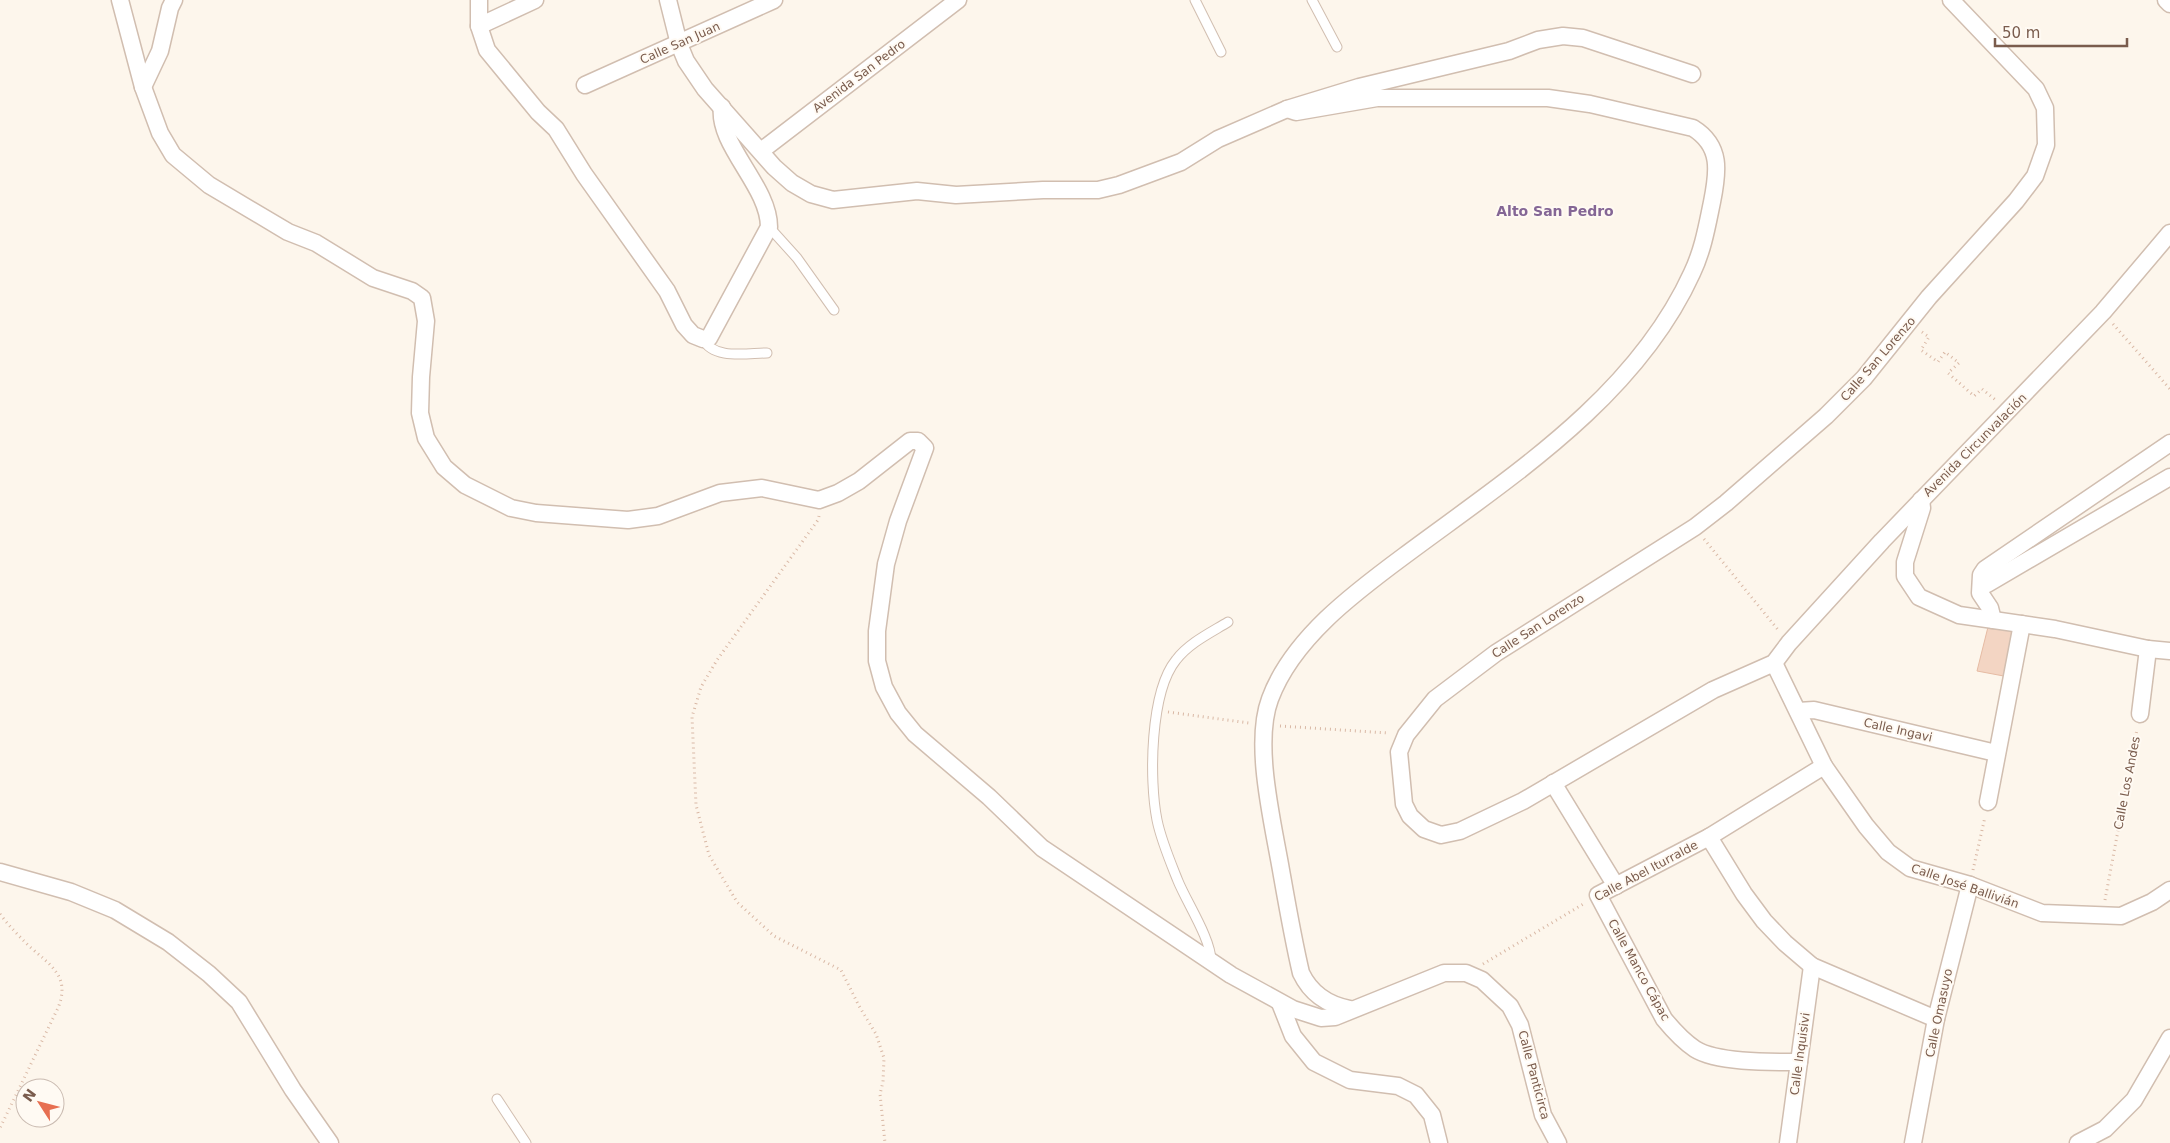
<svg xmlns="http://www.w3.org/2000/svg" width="2170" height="1143" font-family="'DejaVu Sans',sans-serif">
<rect width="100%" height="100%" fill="#fdf6ec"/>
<path fill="#f3d5c3" stroke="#e6bba3" d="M1989,623L2021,627L2009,677L1977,671Z"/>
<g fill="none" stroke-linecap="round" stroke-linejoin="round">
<defs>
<g id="service">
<path d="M1195,0L1221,52"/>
<path d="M1312,0L1337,47"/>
<path d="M769,227L797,258L834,310"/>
<path d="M703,339C713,360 747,353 767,353"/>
<path d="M1211,961C1211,939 1187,903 1178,881C1170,861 1161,840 1157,820C1149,780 1150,692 1176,660C1189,643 1210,633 1228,622"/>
<path d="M497,1099L526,1143"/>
</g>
<g id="minor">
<path d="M120,0L143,87L160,133L173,155L209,185L288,232L316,243L373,278L412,291L422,298L426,321L421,377L420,413L426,438L444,467L465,485L511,508L536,513L628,520L658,516L720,493L762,488L819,500L838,493L859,481L910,441H918L925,448L898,521L886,564L877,631V661L884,687L898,713L915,734L989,797L1042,848L1231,975L1293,1009L1321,1018L1335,1017L1444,973H1466L1482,980L1510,1006L1520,1025L1543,1115L1558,1143"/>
<path d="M479,0V26L487,50L538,112L556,129L584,174L667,291L684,325L693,335L703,339L709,338L769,227C769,186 717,145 722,107"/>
<path d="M668,0L679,44L686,61L705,89L774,167L792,183L811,194L833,200L917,191L956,195L1043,190H1098L1119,185L1181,162L1218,139L1287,109L1359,87L1509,51L1538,40L1563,36L1583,38L1692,74"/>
<path d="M1951,0L2036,89L2045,108L2046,145L2035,176L2016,201L1929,297L1864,378L1826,416L1726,503L1695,527L1496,653L1435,699L1406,735L1399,752L1404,804L1410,816L1424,829L1441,835L1460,831L1523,801L1713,690L1774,663L1789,643L1882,541L2103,312L2170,233"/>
<path d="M2166,0L2170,4"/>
<path d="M479,26L535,0"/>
<path d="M585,85L774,0"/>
<path d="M143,87L160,51L170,8L174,0"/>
<path d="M1287,109L1296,112L1377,98H1548L1590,104L1693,128C1722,146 1718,172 1712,202C1707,226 1703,250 1692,273C1635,398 1510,477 1404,556C1354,593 1292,639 1270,699C1253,744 1273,823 1281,870C1287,904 1293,939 1301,973C1311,994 1328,1005 1350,1009"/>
<path d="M761,151L958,0"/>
<path d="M1921,500L1922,508L1905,562V576L1919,597L1959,615L2055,629L2148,649L2170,651"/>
<path d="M1982,581L1987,584L2170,477"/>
<path d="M1993,620L1990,608L1980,593L1981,575L1985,569L2170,443"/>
<path d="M1774,663L1824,766L1866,826L1888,852L1910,868L1970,885L2042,913L2121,916L2152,902L2170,890"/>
<path d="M1798,711L1814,710L1996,753"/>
<path d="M2140,714L2148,649"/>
<path d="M1553,783L1616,886"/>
<path d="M1988,802L2022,624"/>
<path d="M1709,837L1744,894L1764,921L1785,943L1812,966L1936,1019"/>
<path d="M0,872L71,892L115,910L168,942L209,974L239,1002L293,1090L330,1143"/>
<path d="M1280,1003L1293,1036L1314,1062L1350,1080L1398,1086L1416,1095L1432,1115L1439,1143"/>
<path d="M1799,1062C1773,1062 1717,1063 1695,1049C1683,1041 1673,1030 1664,1019L1598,895L1709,837L1824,766"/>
<path d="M1788,1143L1812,966"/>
<path d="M1913,1143L1936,1019L1970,885"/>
<path d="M2078,1143L2105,1129L2134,1100L2170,1038"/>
</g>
</defs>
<use href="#service" stroke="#d1beb0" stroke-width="11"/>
<use href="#minor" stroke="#d1beb0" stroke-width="19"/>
<g stroke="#d9b8a5" stroke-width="3" stroke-dasharray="1 4" stroke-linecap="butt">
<path d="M2113,324L2170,389"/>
<path d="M1922,332L1929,337L1921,350L1938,362L1945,352L1959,363L1948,373L1974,396L1982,389L1997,401"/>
<path d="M819,516L818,520L717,660L701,687L692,717L696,805L709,855L737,902L774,936L841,970L859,1006L876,1034L884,1058L883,1082L880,1094L885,1143"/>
<path d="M1704,539L1779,631"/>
<path d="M1168,712L1249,723"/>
<path d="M1280,726L1388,733"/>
<path d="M1973,870L1985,817"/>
<path d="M2105,900L2137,729"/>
<path d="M0,914C9,926 19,936 29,946C50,965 71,976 58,1008L0,1128"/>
<path d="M1483,964L1585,903"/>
</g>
<use href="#service" stroke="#fff" stroke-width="9"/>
<use href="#minor" stroke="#fff" stroke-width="16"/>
</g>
<g text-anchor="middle" stroke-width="4" stroke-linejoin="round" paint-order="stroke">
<g font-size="12" fill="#7a5c4d" stroke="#fffaf3">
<text transform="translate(680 43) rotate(-24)" y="4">Calle San Juan</text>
<text transform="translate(859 76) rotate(-37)" y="4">Avenida San Pedro</text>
<text transform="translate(1878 359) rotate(-49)" y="4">Calle San Lorenzo</text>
<text transform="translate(1975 445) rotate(-45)" y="4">Avenida Circunvalación</text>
<text transform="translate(1538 626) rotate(-33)" y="4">Calle San Lorenzo</text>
<text transform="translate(1898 730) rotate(13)" y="4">Calle Ingavi</text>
<text transform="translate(2127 783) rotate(-79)" y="4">Calle Los Andes</text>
<text transform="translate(1646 871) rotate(-28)" y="4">Calle Abel Iturralde</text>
<text transform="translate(1965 886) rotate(19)" y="4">Calle José Ballivián</text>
<text transform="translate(1639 970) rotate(61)" y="4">Calle Manco Cápac</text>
<text transform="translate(1939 1013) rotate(-78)" y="4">Calle Omasuyo</text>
<text transform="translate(1800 1054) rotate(-82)" y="4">Calle Inquisivi</text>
<text transform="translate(1534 1075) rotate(75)" y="4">Calle Panticirca</text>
</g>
<g font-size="14" font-weight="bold" fill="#846695" stroke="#fffaf3">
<text x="1555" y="216">Alto San Pedro</text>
</g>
</g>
<g transform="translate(40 1103) rotate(306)"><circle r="24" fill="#fffaf3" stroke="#cabbb1"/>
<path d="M0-4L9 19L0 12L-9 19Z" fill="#e76f51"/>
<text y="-8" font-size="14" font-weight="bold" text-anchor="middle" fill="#7a5c4d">N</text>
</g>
<path d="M1995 38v8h132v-8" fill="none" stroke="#7a5c4d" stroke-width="2.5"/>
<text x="2002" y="38" font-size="15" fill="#7a5c4d" stroke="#fffaf3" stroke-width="4" paint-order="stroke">50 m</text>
</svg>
